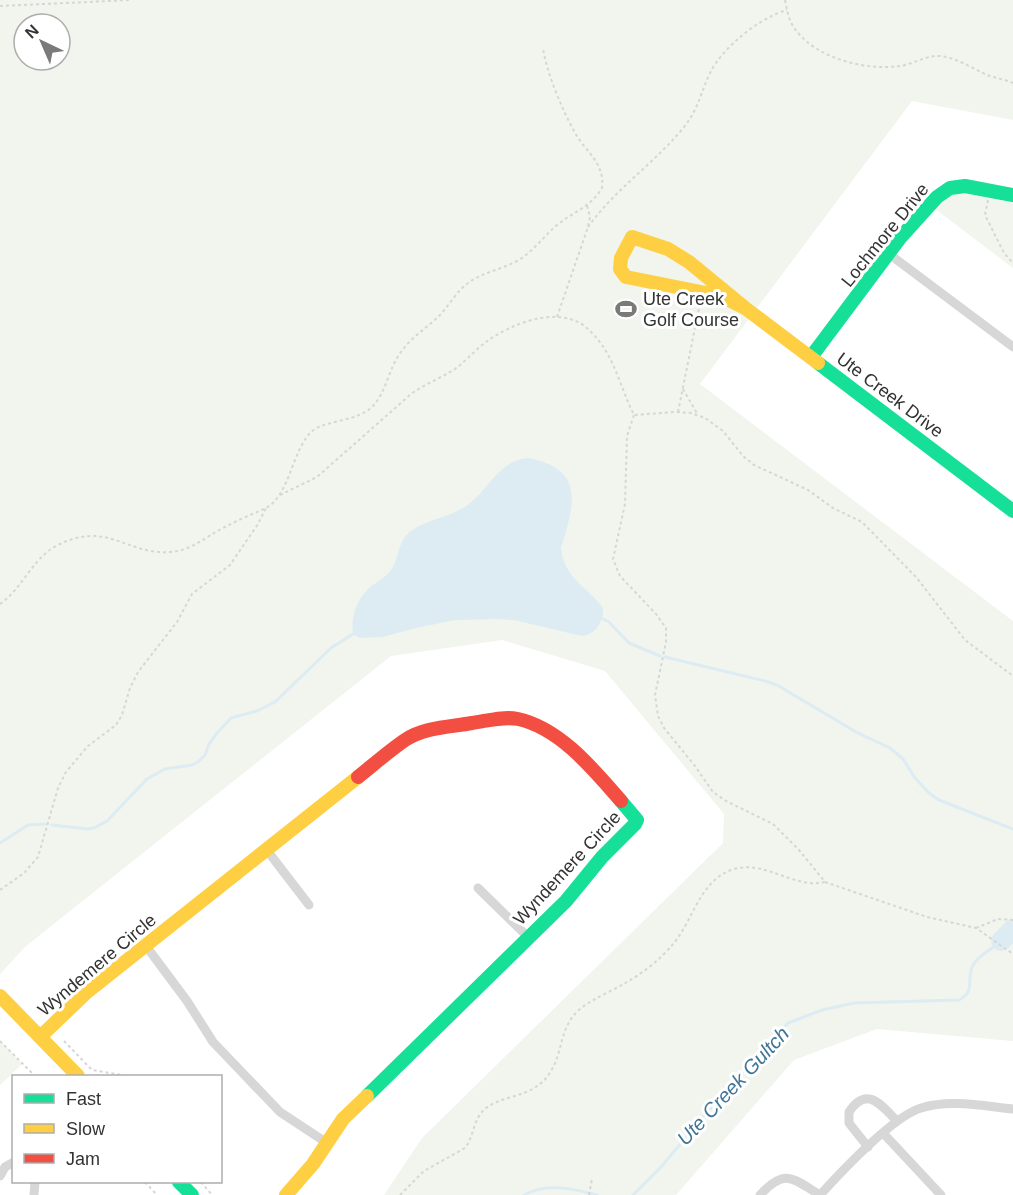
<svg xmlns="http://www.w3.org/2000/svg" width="1013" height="1195" font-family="Helvetica,sans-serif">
<rect width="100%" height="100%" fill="#fff"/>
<g fill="#f1f5ed" fill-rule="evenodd">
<path d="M0,0H1013V120L912,101L700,384L1013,621V1041L877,1029L794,1060L676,1195H384L422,1138L723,843L724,814L605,671L502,640L391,656L26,946L0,974ZM24,24H60V60H24Z"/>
<path d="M945,190L1013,195V268L930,205Z"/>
<path d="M0,1041L22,1064L0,1085Z"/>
</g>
<path fill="#ddebf3" d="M528,458C586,469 574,505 561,548C564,579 587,586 603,608C604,621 596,634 582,636L514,620L496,619L455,620L421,627L382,637L360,638L353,634C350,616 358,596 373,585C380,580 388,576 393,567C399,556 399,539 411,531C428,519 452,517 469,504C489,488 500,460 528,458Z"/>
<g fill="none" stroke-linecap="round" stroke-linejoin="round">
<g stroke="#ddebf3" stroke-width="3">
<path d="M603,619L609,622L629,643L660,656"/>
<path d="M665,657L765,681L777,685L856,732L890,748L903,759L915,778L929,793L939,800L1013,829"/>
<path d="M52,825L87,829L94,828L107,821L147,779L165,769L192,765L198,762L205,755L209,744L217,733L231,718L257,711L275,702L331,648L353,634"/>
<path d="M0,843L28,825L45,824"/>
<path d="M524,1195C546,1182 574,1189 597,1195"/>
<path d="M633,1195L661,1167L725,1091L788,1023L822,1010L854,1003L959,1000C977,990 965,980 973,965C977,957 989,951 996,945"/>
</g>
<path stroke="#ddebf3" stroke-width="20" d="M1001,941L1013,929"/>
<g stroke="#d6d6d6" stroke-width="2" stroke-dasharray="3 3" stroke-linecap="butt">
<path d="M785,0C787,9 788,18 793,26C813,58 865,71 900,66C914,64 926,55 940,56C957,58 972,68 987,75C995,78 1004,79 1013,83"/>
<path d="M0,6L131,0"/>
<path d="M988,200L985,215L1004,253L1013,263"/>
<path d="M588,227C615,189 655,163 684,127C699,108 700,94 710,73C723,47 759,18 787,10"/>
<path d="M557,317L588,227L590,217L587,205"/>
<path d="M683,389L698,415"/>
<path d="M678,412L700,303"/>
<path d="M634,415L627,436L625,504L613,559L620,576L656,614L666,628V642L655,695L658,716L664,728L695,766L713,792L726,801L773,824L799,850L825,882L927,917L976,928L1013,954"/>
<path d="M280,495L317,477L411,394C425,384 441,378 455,369C466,361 475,350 486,342C512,323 562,303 589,330C614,353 619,385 634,415L675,412L691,413L705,418L723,431L743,456L754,465L808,490L833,508L862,522L916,577L965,640L1013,676"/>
<path d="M0,604C24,587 33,556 60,544C108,521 127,555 170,552C191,551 205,537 223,528C236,521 250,515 264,509C289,498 291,454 310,433C324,419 355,423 372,407C386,393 388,371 399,355C409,339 424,330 438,317C446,309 453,298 461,289C479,272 496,272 517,261C533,252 543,237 557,225C573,212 591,207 602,188C605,162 585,152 574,131C562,109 547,74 543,48"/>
<path d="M0,890L24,873L38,857L58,788L66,772L88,746L116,725L122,715L130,688L138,672L177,622L192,594L230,565L258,524L266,508"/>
<path d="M976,928L998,919L1013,920"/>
<path d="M0,1041L35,1076"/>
<path d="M64,1041L92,1070L127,1076"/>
<path d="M145,1182L157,1195"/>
<path d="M201,1182L212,1195"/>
<path d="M400,1195L424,1171L465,1148C474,1137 473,1118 486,1108C505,1094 533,1098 549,1074C564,1053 558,1028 580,1009C594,998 612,991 627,982C643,973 662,958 673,944C693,921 699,882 731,870C764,858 795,890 825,882"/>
<path d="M589,1195L592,1179"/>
</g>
<g stroke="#d7d7d7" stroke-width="9">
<path d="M889,254L1013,347"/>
<path d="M266,849L309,905"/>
<path d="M478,888L528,937"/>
<path d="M146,946L187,1001L213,1042L280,1112L327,1143"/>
<path d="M883,1133L941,1195"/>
<path d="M868,1147L849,1123V1112C867,1085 881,1105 897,1121"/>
<path d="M0,1176L5,1167L14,1162"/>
<path d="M34,1195L35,1182"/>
<path d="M760,1195C785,1168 792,1178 820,1195"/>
<path d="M820,1195C841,1172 892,1117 921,1108C950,1099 983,1106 1013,1109"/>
</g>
<g stroke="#16e098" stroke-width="14">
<path d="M811,357L900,238L937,197L950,188L965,186L1013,195"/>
<path d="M818,363L1013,511"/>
<path d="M367,1096L566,901L602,857L635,824L637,820L621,801"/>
<path d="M179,1182L192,1195"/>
</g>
<g stroke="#ffcf43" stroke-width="14">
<path d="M745,308L721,296L626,277L620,269L621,258L632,237L668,249L689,262L745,308L818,363"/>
<path d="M0,996L78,1076"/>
<path d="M40,1037L87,992L358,777"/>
<path d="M286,1195L313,1164L343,1119L367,1096"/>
</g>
<path stroke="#f24e42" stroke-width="14" d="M358,777C373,765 389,751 405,740C425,727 450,727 472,723C487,721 503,716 518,719C560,728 594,770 621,801"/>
</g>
<defs>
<symbol id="stadium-bare" viewBox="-9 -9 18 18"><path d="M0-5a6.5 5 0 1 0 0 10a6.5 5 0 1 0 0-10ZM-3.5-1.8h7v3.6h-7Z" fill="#7a7a7a" stroke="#fff" stroke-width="2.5" paint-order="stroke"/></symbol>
</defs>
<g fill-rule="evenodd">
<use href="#stadium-bare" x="611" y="294" width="30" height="30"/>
</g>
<g text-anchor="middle" stroke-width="6" stroke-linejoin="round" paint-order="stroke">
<g font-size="18" fill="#333" stroke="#fff">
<text transform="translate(885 235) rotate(-51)" y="6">Lochmore Drive</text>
<text transform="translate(890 395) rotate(37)" y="6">Ute Creek Drive</text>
<text transform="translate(567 868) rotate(-47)" y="6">Wyndemere Circle</text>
<text transform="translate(97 965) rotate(-40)" y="6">Wyndemere Circle</text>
</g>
<g font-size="18" fill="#333" stroke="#fff" text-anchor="start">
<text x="643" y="305">Ute Creek<tspan x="643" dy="21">Golf Course</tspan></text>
</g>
<g font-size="20" font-style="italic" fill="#3f7597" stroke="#fff">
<text transform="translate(733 1086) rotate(-47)" y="7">Ute Creek Gultch</text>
</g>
</g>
<rect x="12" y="1075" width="210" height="108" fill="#ffffff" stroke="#adadad" stroke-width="1.5"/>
<rect x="24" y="1094" width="30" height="9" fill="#16e098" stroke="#adadad" stroke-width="1.5"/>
<text x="66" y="1105" font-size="18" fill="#333333">Fast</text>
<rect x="24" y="1124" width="30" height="9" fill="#ffcf43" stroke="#adadad" stroke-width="1.5"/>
<text x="66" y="1135" font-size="18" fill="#333333">Slow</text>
<rect x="24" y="1154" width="30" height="9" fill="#f24e42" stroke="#adadad" stroke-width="1.5"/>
<text x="66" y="1165" font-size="18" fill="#333333">Jam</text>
<g transform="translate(42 42) rotate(316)"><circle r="28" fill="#ffffff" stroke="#adadad" stroke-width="1.5"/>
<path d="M0-4.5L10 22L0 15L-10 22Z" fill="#7a7a7a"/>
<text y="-9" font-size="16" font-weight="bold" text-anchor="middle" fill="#333333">N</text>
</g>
</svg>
